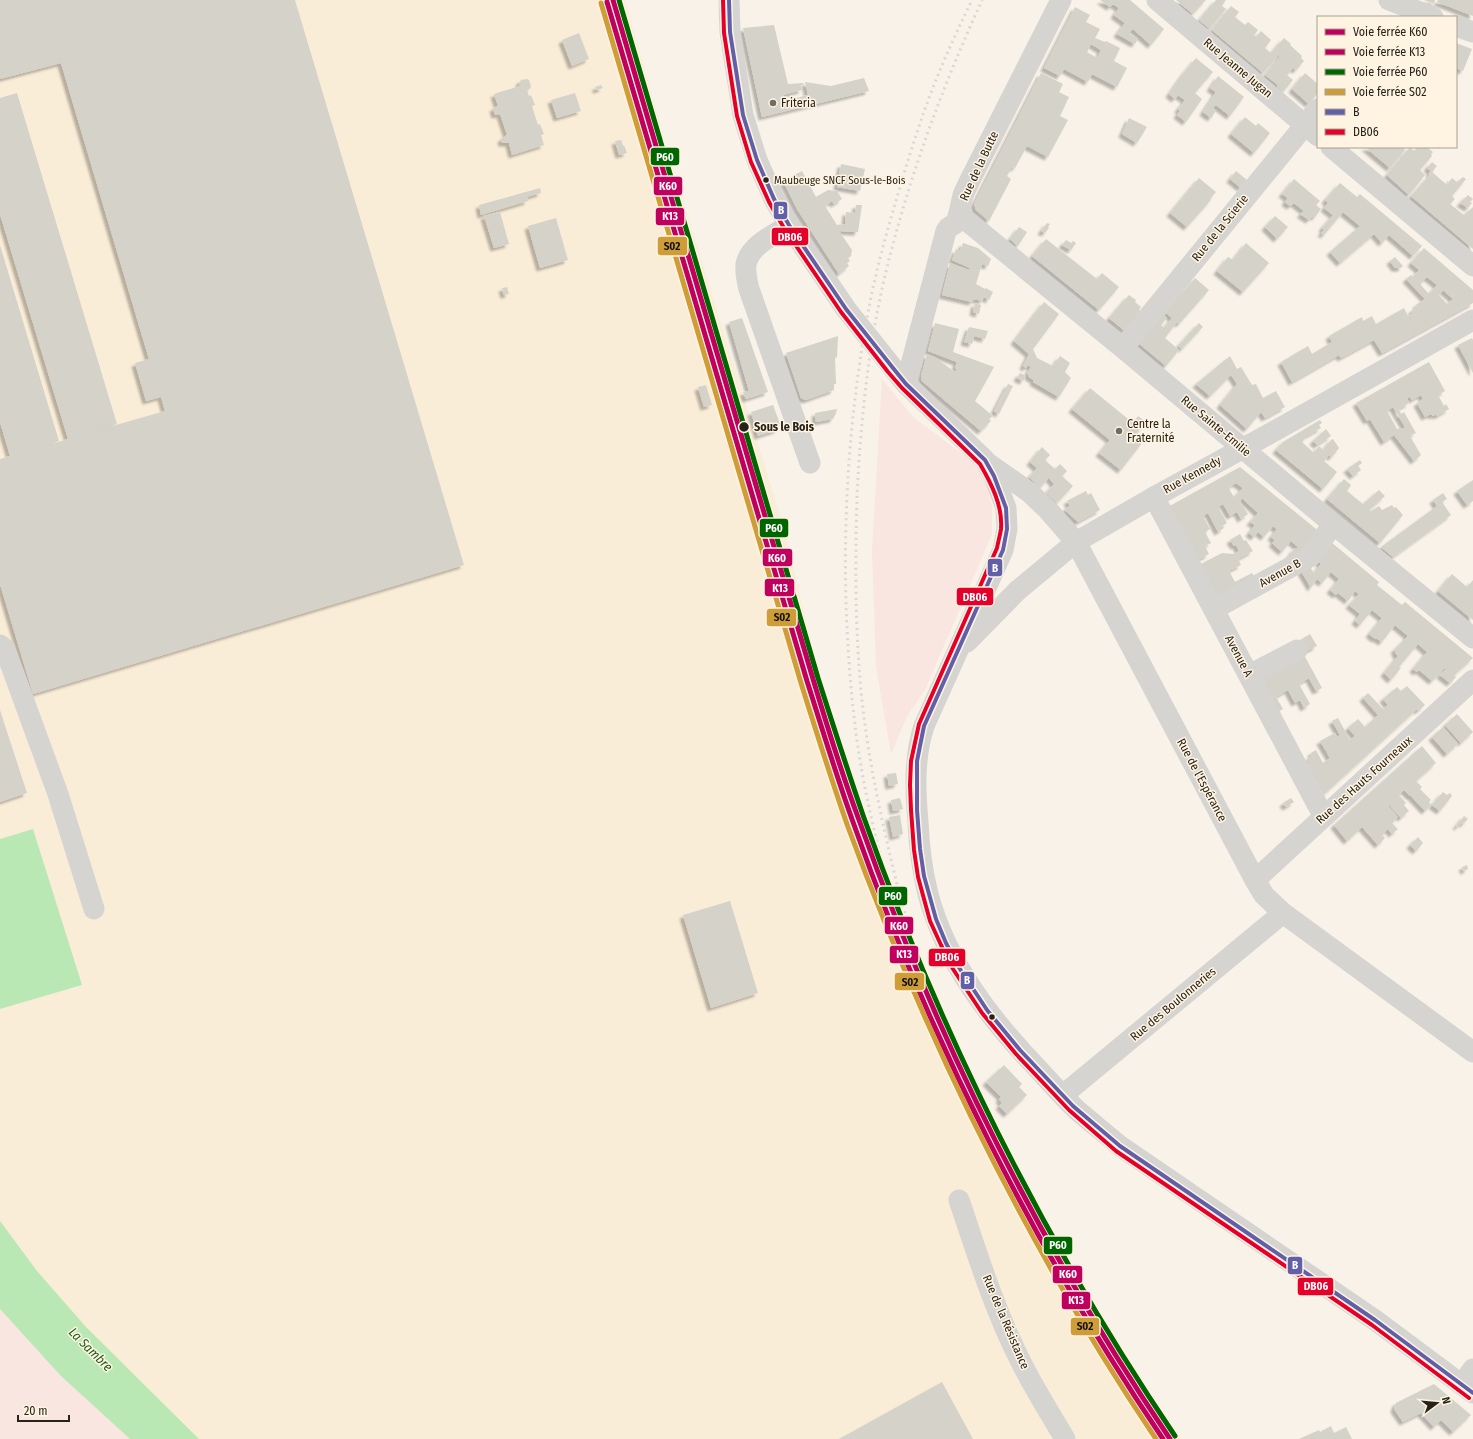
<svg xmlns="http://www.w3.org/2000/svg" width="1473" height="1439" font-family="'Fira Sans Condensed',sans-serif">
<defs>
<filter id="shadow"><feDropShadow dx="-3.5" dy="3.5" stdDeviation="1" flood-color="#0004"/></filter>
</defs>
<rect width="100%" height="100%" fill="#f8f2e8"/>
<path fill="#faedd8" d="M0,0H625L669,155L785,531L865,874L1011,1156L1131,1365L1182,1439H130L61,1376L0,1309Z"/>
<g fill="#f9e6e1">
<path d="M882,379L913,417L973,462L987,486L992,507V534L925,690L907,716L891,754L876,667L872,551Z"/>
<path d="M0,1309L61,1376L130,1439H0Z"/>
</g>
<g fill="#bae8b5">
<path d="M33,829L82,985L0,1009V839Z"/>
<path d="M0,1221L37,1271L86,1327L199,1439H130L61,1376L0,1309Z"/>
</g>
<g fill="#d4d2c9" fill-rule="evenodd" filter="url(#shadow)">
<path d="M0,0H295L464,565L33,694L0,584V459L10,456L0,422V245L59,441L42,447L68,439L0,214V98L17,93L117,424L88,433L165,411L161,397L146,401L135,363L149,359L61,63L0,79Z"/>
<path d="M1100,0H1130L1164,29L1151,45L1133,29L1129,33L1138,39L1135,44L1117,34L1125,23L1114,15L1119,8L1113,4L1110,7Z"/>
<path d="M1176,0H1206L1193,14Z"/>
<path d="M1216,0H1226L1222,6L1226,9L1210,29L1199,20Z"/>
<path d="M1424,0H1435L1434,4Z"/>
<path d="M1438,0H1473V16L1437,2Z"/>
<path d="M1231,6L1239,12L1235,17L1245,25L1248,22L1258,30L1254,35L1256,37L1261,31L1271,40L1265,48L1271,53L1284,38L1291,44L1290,45L1302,56L1301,58L1304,61L1296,70L1293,68L1287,75L1293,80L1283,92L1277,87L1278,85L1265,75L1280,56L1279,55L1263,73L1212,30Z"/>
<path d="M1075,7L1090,15L1086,22L1100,29L1095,38L1105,42L1106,41L1120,48L1114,61L1127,68L1117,87L1092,74L1088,82L1064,69L1060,76L1044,68ZM1091,44L1101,50L1097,58L1087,52Z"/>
<path d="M774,25L788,84L803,83L804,85H801L802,90L783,95L784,101L808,95L805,82L831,86L864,78L869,91L762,117L743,28Z"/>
<path d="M579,33L589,59L572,66L562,40Z"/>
<path d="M1456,43L1472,49L1463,71L1456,68Z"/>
<path d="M1196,58L1213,72L1195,93L1202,99L1186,122L1177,115L1180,111L1178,109L1185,100L1178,95L1175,99L1169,94L1183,74Z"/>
<path d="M1041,73L1063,84L1059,92L1069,97L1060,116L1068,120L1048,157L1027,146L1015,168L1012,167L1007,176L1011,179L989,221L976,210L974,204Z"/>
<path d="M1305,73L1318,84V93L1309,104L1292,89Z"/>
<path d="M1218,76L1244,97L1230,116L1216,105L1213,108L1216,111L1211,118L1203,112L1216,92L1210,88Z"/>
<path d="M527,79L529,80L531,86L530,89L527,90L529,96L531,95L535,105L532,106L538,125L540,124L544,134L541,135L544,145L512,155L509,143H502L501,139L507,135L500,114L495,115L493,108L498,106L494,94L520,86L519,83L521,80Z"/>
<path d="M601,85L603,88L597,90L595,87Z"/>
<path d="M575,93L581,111L557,118L551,100Z"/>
<path d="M1245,117L1256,126L1258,123L1270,133L1254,153L1231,134Z"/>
<path d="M1129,118L1147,127L1137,143L1122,134Z"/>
<path d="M621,140L623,146L624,145L627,153L619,155L615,141Z"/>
<path d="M1365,147H1404L1403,148L1405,150L1390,168Z"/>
<path d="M1410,147L1414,151L1418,147H1427L1433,152L1431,154L1432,156L1420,170L1425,175L1409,195L1387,175Z"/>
<path d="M1432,162L1437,166L1432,172L1447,185L1452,178L1457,182L1463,177L1466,179L1452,196L1455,199L1450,204L1464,215L1473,207V249L1411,196L1431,174L1429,173L1431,171L1427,168Z"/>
<path d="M841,164L865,169L860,191L837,187Z"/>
<path d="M802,171L816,197L828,190L837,191L842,199L834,204L832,201L825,206L837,225L845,224L846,212L855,213L856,205H862L858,232L839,231L852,250L851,256L848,258L850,261L847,263L849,266L839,274L797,209L783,181Z"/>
<path d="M1236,171L1247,180L1241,188L1230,179Z"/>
<path d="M1199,178L1216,192L1210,199L1211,200L1187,227L1170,213Z"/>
<path d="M1294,179L1320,201L1316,205L1321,209L1315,217L1313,216L1309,220L1300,214L1304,211L1294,203L1290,206L1285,202L1288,198L1282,194Z"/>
<path d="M1340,183L1357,197L1360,194L1422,246L1413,256L1389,235L1382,243L1374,234L1340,263L1330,252L1360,226L1343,212L1324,235L1321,233L1324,230L1322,228L1333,215L1324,208L1328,203L1325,200Z"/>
<path d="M540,188L541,193L527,197L528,201L481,215L479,205Z"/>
<path d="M1468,195L1473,199L1470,202L1472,203L1468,208L1460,203Z"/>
<path d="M500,212L509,244L494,248L484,216Z"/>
<path d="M1275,216L1288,227L1277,239L1265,227Z"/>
<path d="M556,218L568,260L540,268L528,226Z"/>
<path d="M1047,223L1050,224L1048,227L1049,228L1045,233L1041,231Z"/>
<path d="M1019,227L1027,232L1018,246L1010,239Z"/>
<path d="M1046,239L1097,279L1102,273L1119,287L1099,310L1032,256Z"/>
<path d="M1066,240L1071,243L1073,241L1076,243L1071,250L1062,245Z"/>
<path d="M963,243L978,248L991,259L988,266L982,264L976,284L985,289L986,288L993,292L989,300L984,297L982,301L974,299L972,302L942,295L950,263L969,270L970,268L952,260L956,249L960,251Z"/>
<path d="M1246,243L1269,263L1243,292L1217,271L1228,257L1233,260Z"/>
<path d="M1424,248L1473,290V303L1382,353L1374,340L1341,358L1339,355L1292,382L1281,362L1308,346L1312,354L1332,342L1329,336L1362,317L1363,321L1372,316L1376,324L1404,308L1408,316L1413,313L1411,311L1417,307L1416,305L1425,299L1406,279L1411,275L1413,277L1419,270L1411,263ZM1427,277L1437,285L1429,294L1420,284ZM1443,290L1453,299L1447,304L1439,295Z"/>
<path d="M1395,257L1403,266L1401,268H1395L1390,261Z"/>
<path d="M1195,278L1209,290L1179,324L1177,322L1165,338L1179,350L1166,366L1136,341L1180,289L1183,292ZM1166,313L1172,318L1164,328L1161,325L1167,318L1164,316Z"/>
<path d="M507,287L509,294L504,295L502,288Z"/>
<path d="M1129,295L1136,300L1135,302L1141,307L1139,310L1141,311L1125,331L1109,318Z"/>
<path d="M1044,302L1059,314L1033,349L1037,358L1053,366L1060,356L1070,363L1065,372L1071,378L1059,397L1033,382L1034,380L1029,377L1027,373L1031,367L1028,365L1026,368L1023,366L1029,354L1014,341Z"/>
<path d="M975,303L981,305L979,314L973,312Z"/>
<path d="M742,318L768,392L746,399L743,392L749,391L729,322Z"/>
<path d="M935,323L959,329L953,352L994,367L975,401L993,416L989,419L991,421L981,431L922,381L921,376L927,354L936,358L955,372L957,369L955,368L957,362L928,351Z"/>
<path d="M1199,323L1203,327L1182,349L1178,346Z"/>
<path d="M969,327L988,331L985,339L974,336L972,344L964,342Z"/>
<path d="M838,336L837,357L835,358L836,384H834V390L806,400L801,398L786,353Z"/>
<path d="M1472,338L1473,340V373L1458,345Z"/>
<path d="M1230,356L1237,369L1241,367L1252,385L1256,384L1263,398L1276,391L1285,407L1265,418L1261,412L1247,429L1220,405L1237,384L1231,375L1210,396L1196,384Z"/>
<path d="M1429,362L1445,391L1438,395L1444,406L1446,404L1449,409L1437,416L1436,414L1433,416L1431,414L1425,417L1417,403L1423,399L1421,395L1412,400L1410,397L1407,398L1409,403L1399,409L1401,414L1404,412L1416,433L1410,436L1421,455L1414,461L1394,435L1384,442L1370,419L1367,421L1356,403ZM1393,407L1405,427L1401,430L1400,428L1397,429L1387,411Z"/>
<path d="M1020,373L1026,376L1023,381L1017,378Z"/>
<path d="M1008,384L1013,386L999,414L994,411Z"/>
<path d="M706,385L712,405L704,407L698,387Z"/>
<path d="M1090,388L1133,423L1138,416L1146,422L1134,437L1142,443L1121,470L1099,453L1110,440L1072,409Z"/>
<path d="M773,405L780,424L777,430L758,436L751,412Z"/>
<path d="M837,409L836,413L833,419L816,422L815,413Z"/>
<path d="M1320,420L1322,423L1319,425L1321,428L1307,436L1302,442L1314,453L1319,446L1323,450L1331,440L1333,439L1339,448L1332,457L1329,455L1324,461L1337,472L1323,489L1276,450L1283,442Z"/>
<path d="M1326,429L1331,436L1317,445L1313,441Z"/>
<path d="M1042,447L1050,455L1045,460L1055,469L1060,464L1067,471L1062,476L1073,486L1057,503L1046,493L1054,484L1049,478L1040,488L1029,477L1037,468L1030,462Z"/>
<path d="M1360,460L1362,463L1358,466L1361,470L1353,476L1347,469Z"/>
<path d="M1240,467L1321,533L1305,552L1287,559L1295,548L1297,549L1298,547L1291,541L1282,552L1272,543L1275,540L1271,537L1277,529L1273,526L1264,537L1258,532L1254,537L1249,533L1255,525L1250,522L1258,513L1242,498L1240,502L1248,514L1241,519L1237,512L1230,516L1223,504L1218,507L1227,523L1222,526L1224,528L1218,532L1208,513L1203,516L1210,529L1205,532L1211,543L1205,546L1209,554L1198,560L1168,507ZM1236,483L1243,488L1234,497L1229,489L1232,487L1231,486Z"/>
<path d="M1344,479L1351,485L1347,491L1363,504L1379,490L1385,496L1369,510L1371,511L1379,506L1382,510L1392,505L1394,508L1396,507L1403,515L1380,543L1327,499Z"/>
<path d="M1473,480V501L1467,505L1457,491Z"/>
<path d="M1086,491L1088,495L1091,493L1100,510L1078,522L1064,509L1070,506L1067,501Z"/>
<path d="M1443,493L1447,499L1442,502L1451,515L1393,557L1381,547L1437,506L1433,500Z"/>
<path d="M1240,534L1244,541L1246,540L1253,551L1238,559L1241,565L1229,571L1235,582L1252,573L1256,579L1218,599L1199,565L1222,553L1234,554L1239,551L1236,545L1234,546L1230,540Z"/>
<path d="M1331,542L1379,582L1377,585L1402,605L1405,602L1473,658L1454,675L1456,677L1450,683L1440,675L1446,669L1445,668L1432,681L1419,670L1417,672L1413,669L1427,652L1418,644L1399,667L1401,668L1391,680L1384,673L1398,656L1395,653L1396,652L1394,650L1408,636L1395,625L1382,642L1376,638L1375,639L1369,634L1382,618L1372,610L1360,625L1355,621L1360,614L1349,605L1359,594L1355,591L1348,601L1338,593L1336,595L1330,590L1339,579L1331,572L1322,583L1317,579L1311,588L1301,571L1309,565L1314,573L1321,564L1317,560Z"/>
<path d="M1452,574L1467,587L1473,580V620L1438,591Z"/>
<path d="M1310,634L1317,646L1303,653L1297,642Z"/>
<path d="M1304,655L1322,688L1316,691L1309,678L1299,684L1310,704L1304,708L1300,700L1295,703L1288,690L1276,697L1283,709L1277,712L1259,679Z"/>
<path d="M1407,686L1425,705L1418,711L1417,709L1321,797L1304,765L1308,763L1307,759L1312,756L1311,753L1316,750L1323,763L1330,758L1320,741L1335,733L1337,737L1340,735L1332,721L1338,718L1350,740L1355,736L1348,728L1349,727L1358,719L1365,727L1378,715L1363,698L1368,693L1383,709L1388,705L1383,699L1397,687L1401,691Z"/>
<path d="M0,710L27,793L0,802Z"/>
<path d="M1457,714L1473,732L1461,743L1445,725Z"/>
<path d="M1443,727L1458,744L1447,754L1432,737Z"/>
<path d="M1422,746L1436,763L1416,781L1422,787L1420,789L1431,800L1429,802L1431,805L1425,811L1411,796H1410L1404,790L1399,795L1406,803L1404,805L1409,811L1401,818L1389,805L1388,806L1398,817L1392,823L1398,829L1392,834L1388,829L1382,835L1385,838L1378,845L1362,827L1347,841L1334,825Z"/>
<path d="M896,773L898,784L889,786L887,774Z"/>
<path d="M1443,792L1447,795L1450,793L1452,796L1440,811L1432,805Z"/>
<path d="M900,798L903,809L893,811L891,800Z"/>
<path d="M1291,798L1294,802L1286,807L1283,803Z"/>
<path d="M900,815L903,834L893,837L889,817Z"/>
<path d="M1464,816L1468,819L1463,824L1461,823L1458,827L1456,826Z"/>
<path d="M1418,837L1423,843L1416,851L1410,845Z"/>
<path d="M1467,865L1468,869L1464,871L1462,867Z"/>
<path d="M730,901L758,993L711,1008L683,915Z"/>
<path d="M1004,1065L1022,1084L1019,1087L1027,1095L1007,1114L999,1106L1002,1103L999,1099L1001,1097L986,1082Z"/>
<path d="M942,1382L973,1439H839Z"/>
<path d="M1434,1384L1471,1415L1453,1432L1441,1420L1434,1427L1421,1413L1403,1422L1394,1409L1396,1403Z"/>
<path d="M1331,1426L1334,1433L1346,1427L1352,1439H1299L1319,1430L1320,1432Z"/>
</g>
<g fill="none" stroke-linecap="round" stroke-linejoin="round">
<g stroke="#d5d4d1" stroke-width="21">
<path d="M729,0L730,32L743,115L757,160L774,199L789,225L846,309L893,368L906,384L985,460L994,476L1006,508L1007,529L1003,550L924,726C914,757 915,789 918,822C919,846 922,870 928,894C946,962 990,1019 1038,1069C1051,1083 1064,1098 1078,1111C1092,1123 1106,1134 1120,1146L1375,1320L1473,1393"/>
<path d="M1157,0L1318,136"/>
<path d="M1389,0L1433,17"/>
<path d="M1456,26L1473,32"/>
<path d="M1331,147L1473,266"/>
<path d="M958,217L967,221L1123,348L1333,524L1473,638"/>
<path d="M789,225C774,235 750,245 746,264C745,273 747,281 749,289L810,463"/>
<path d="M1123,348L1318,109"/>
<path d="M906,384L946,231L948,228L956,223L958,217L963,195L969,182L1061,0"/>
<path d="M989,464L1029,492L1048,510L1076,542L1255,880L1264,895L1283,913L1473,1052"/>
<path d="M1154,497L1317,804L1324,816"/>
<path d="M1214,609L1311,556L1333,524"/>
<path d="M967,642L1017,591L1076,542L1154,497L1260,439L1473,320"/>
<path d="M0,645L5,649L58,794L94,909"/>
<path d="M1249,675L1297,650"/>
<path d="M1255,880L1473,680"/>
<path d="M1063,1095L1283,913"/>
<path d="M959,1200C977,1253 994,1309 1020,1360C1033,1387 1050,1413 1065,1439"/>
<path d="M1462,1384L1473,1369"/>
</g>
<g stroke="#d9d8d5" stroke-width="3" stroke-dasharray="2 4" stroke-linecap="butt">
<path d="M957,1060C949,1040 939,1020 932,1000C918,962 907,923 897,884C882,823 869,763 862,701C855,633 855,565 857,497C861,410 871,321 895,237C917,155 947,77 982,0"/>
<path d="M949,1064C925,1012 908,958 893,903C878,850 865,796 857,741C839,605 842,459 866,324C873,282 884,241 896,201C905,169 915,137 926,106C939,70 955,35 972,0"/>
</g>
<defs>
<path id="bus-1" d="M729,0L730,32L743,115L757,160L774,199L789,225L846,309L893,368L906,384L985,460L994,476L1006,508L1007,529L1003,550L924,726L917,761V810L920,849L924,876L936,919L946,943L958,966L987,1010L1020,1050L1073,1106L1120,1146L1375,1320L1473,1393"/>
<path id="bus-2" d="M723,0L724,33L737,116L751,162L769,202L784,228L841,312L888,372L902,388L980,464C991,483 1003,506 1001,529C1000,536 998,542 997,548L919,724L911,761L910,785L911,810L914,850L918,877L930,921L941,945L953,969L982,1013L1016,1054L1069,1110L1116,1151L1372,1325L1469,1398"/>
</defs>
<use href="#bus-1" stroke="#fff4e1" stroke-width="7"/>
<use href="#bus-2" stroke="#fff4e1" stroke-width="7"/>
<use href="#bus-1" stroke="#625faa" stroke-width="4"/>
<use href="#bus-2" stroke="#e4002b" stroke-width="4"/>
<defs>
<path id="rail-1" d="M613,0L813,679C827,726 842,774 859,820C936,1038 1041,1248 1170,1439"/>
<path id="rail-2" d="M607,2L807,681C822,728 836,775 853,822C928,1036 1036,1251 1163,1439"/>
<path id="rail-3" d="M619,0L818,678C833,725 848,772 864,818C941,1035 1046,1245 1175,1436"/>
<path id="rail-4" d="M601,3L801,683C816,731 831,779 848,827C927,1041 1028,1249 1156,1439"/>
</defs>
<use href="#rail-1" stroke="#fff4e1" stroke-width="8"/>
<use href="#rail-2" stroke="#fff4e1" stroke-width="8"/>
<use href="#rail-3" stroke="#fff4e1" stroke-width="8"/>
<use href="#rail-4" stroke="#fff4e1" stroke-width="8"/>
<use href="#rail-1" stroke="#bf005f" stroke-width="5"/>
<use href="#rail-2" stroke="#bf005f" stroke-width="5"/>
<use href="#rail-3" stroke="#060" stroke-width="5"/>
<use href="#rail-4" stroke="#cf9d38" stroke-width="5"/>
</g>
<g fill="#716b62" stroke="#fff4e1" stroke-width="1.5">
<circle cx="773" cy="103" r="4"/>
<circle cx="1119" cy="431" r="4"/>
</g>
<g fill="#28231a" stroke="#fff4e1" stroke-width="1.5">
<circle cx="766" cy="180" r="3.5"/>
<circle cx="744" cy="427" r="5.5"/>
<circle cx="992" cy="1017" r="3.5"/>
</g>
<g text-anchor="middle" stroke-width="3" stroke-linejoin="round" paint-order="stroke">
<g font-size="11" fill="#28231a" stroke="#fff4e1" text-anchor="start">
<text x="774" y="184">Maubeuge SNCF Sous-le-Bois</text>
</g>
<g font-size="12" fill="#28231a" stroke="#fff4e1">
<text transform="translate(1238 68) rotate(40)" y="4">Rue Jeanne Jugan</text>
<text transform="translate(979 166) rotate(-65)" y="4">Rue de la Butte</text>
<text transform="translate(1220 228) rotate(-51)" y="4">Rue de la Scierie</text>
<text transform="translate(1216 426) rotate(40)" y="4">Rue Sainte-Emilie</text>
<text transform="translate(1192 475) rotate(-29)" y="4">Rue Kennedy</text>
<text transform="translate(1280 573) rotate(-29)" y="4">Avenue B</text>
<text transform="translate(1239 656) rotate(62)" y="4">Avenue A</text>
<text transform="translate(1202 780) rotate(62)" y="4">Rue de l'Espérance</text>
<text transform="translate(1364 780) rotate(-42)" y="4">Rue des Hauts Fourneaux</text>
<text transform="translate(1173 1004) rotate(-40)" y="4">Rue des Boulonneries</text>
<text transform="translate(1006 1322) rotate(67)" y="4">Rue de la Résistance</text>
</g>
<g font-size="12" fill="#28231a" stroke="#fff4e1" text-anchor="start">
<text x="781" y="107">Friteria</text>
<text x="1127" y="428">Centre la<tspan x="1127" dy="14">Fraternité</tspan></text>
</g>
<g font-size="12" font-weight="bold" fill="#28231a" stroke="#fff4e1" text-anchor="start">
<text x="754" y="431">Sous le Bois</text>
</g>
<g font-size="13" font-style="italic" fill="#195c1d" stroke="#fff4e1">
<text transform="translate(91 1349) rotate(45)" y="5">La Sambre</text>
</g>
</g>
<g stroke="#fff4e1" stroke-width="1.5">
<rect x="650" y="147" width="30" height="19" rx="4" fill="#060"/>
<rect x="653" y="176" width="30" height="20" rx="4" fill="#bf005f"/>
<rect x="773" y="201" width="15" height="19" rx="4" fill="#625faa"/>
<rect x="655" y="207" width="30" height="19" rx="4" fill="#bf005f"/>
<rect x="771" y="227" width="38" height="19" rx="4" fill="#e4002b"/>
<rect x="657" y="236" width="31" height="20" rx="4" fill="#cf9d38"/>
<rect x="759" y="518" width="30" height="20" rx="4" fill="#060"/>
<rect x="762" y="548" width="31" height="19" rx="4" fill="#bf005f"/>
<rect x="987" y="558" width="16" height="19" rx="4" fill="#625faa"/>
<rect x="764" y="578" width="31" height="19" rx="4" fill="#bf005f"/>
<rect x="956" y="587" width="38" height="19" rx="4" fill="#e4002b"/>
<rect x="766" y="608" width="31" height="19" rx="4" fill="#cf9d38"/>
<rect x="878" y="886" width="30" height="20" rx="4" fill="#060"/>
<rect x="884" y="916" width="30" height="19" rx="4" fill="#bf005f"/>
<rect x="889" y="945" width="30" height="19" rx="4" fill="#bf005f"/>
<rect x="928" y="948" width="38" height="19" rx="4" fill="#e4002b"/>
<rect x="960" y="971" width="15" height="19" rx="4" fill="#625faa"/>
<rect x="894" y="972" width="31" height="19" rx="4" fill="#cf9d38"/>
<rect x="1043" y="1236" width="30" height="19" rx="4" fill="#060"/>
<rect x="1287" y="1256" width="16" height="19" rx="4" fill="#625faa"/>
<rect x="1052" y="1265" width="31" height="19" rx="4" fill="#bf005f"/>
<rect x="1297" y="1277" width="37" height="19" rx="4" fill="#e4002b"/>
<rect x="1061" y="1291" width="30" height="19" rx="4" fill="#bf005f"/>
<rect x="1070" y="1317" width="30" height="19" rx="4" fill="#cf9d38"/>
</g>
<g font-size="11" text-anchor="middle" font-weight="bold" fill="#fff">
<text x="665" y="161">P60</text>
<text x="668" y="190">K60</text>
<text x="781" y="214">B</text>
<text x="670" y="220">K13</text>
<text x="790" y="241">DB06</text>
<text x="774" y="532">P60</text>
<text x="777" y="562">K60</text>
<text x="995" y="572">B</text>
<text x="780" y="592">K13</text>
<text x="975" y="601">DB06</text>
<text x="893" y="900">P60</text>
<text x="899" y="930">K60</text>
<text x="904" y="958">K13</text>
<text x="947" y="961">DB06</text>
<text x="967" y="984">B</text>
<text x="1058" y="1249">P60</text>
<text x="1295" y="1269">B</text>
<text x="1068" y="1278">K60</text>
<text x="1316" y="1290">DB06</text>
<text x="1076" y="1304">K13</text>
</g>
<g font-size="11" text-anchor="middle" font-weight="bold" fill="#111">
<text x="672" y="250">S02</text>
<text x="782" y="621">S02</text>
<text x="910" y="986">S02</text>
<text x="1085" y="1330">S02</text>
</g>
<rect x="1317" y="16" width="140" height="132" fill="#fff4e1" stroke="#a9a091"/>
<rect x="1325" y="29" width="20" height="6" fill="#bf005f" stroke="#a9a091"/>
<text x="1353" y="36" font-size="12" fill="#28231a">Voie ferrée K60</text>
<rect x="1325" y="49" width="20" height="6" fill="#bf005f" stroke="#a9a091"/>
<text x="1353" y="56" font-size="12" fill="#28231a">Voie ferrée K13</text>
<rect x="1325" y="69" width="20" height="6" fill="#006600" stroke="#a9a091"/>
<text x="1353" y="76" font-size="12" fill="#28231a">Voie ferrée P60</text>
<rect x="1325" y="89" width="20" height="6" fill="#cf9d38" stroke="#a9a091"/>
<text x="1353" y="96" font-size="12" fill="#28231a">Voie ferrée S02</text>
<rect x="1325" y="109" width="20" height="6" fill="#625faa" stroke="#a9a091"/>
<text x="1353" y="116" font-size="12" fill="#28231a">B</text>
<rect x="1325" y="129" width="20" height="6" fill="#e4002b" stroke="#a9a091"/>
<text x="1353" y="136" font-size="12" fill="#28231a">DB06</text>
<g transform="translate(1437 1403) rotate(74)" stroke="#fff4e1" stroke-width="3" paint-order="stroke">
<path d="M0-3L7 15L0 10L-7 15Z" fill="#28231a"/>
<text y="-6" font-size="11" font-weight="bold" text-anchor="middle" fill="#28231a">N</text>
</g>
<path d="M18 1415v6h51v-6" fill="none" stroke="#28231a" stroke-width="2"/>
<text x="24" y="1415" font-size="12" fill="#28231a" stroke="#fff4e1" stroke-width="3" paint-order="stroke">20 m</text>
</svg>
